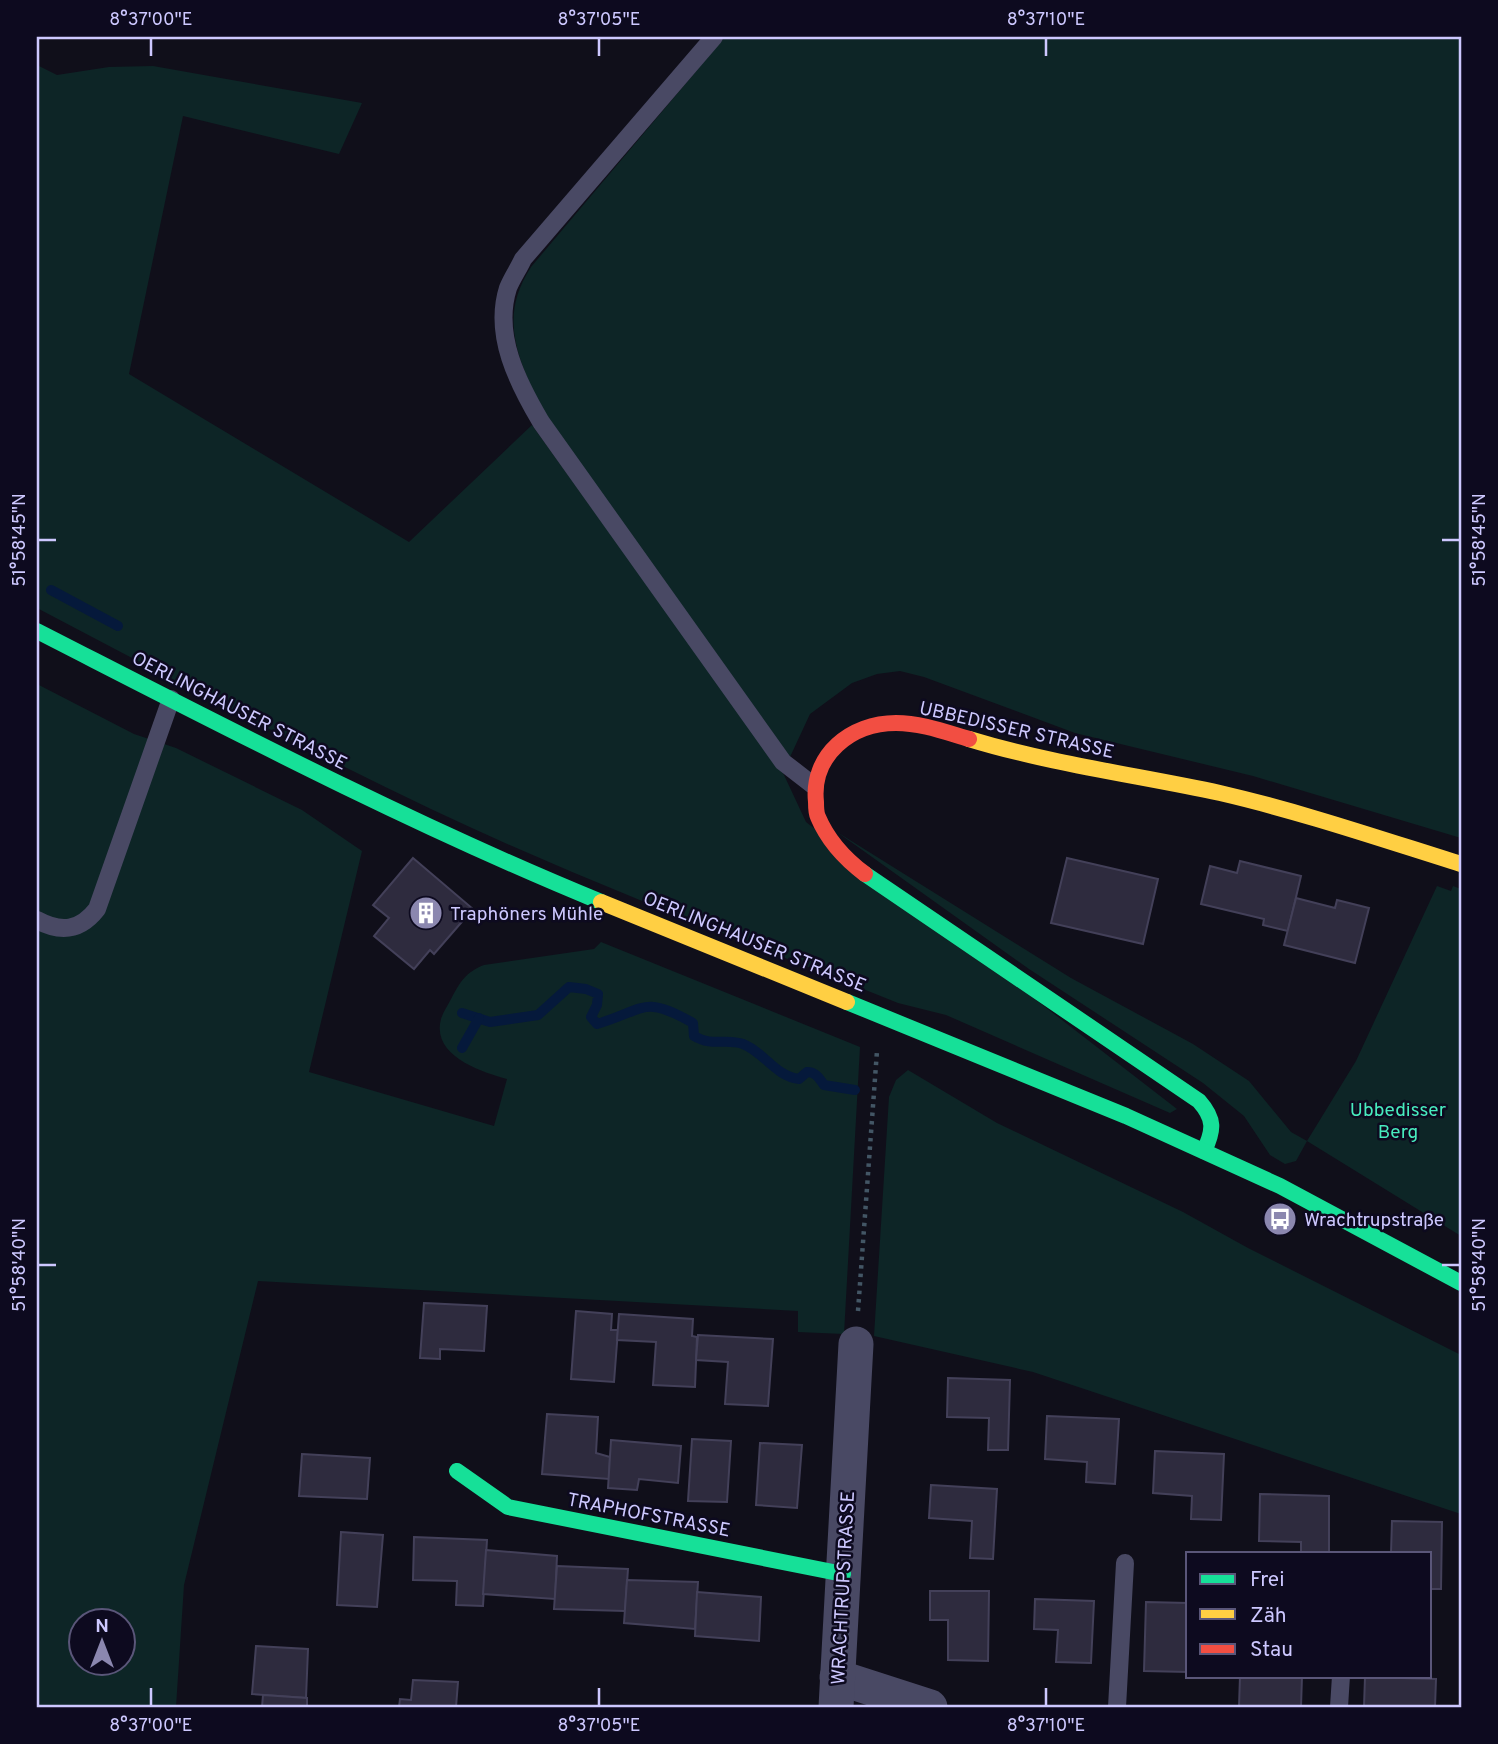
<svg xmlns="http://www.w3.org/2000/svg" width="1498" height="1744" font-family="Overpass,sans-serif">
<rect width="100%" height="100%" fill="#100f1a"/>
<g fill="#0d2526" fill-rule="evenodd">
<path d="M725,37H1461V838L1253,776L1075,733L924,677L900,671L877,674L852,683L810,714L790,757L540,407C518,357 498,318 531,267Z"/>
<path d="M37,65L57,75L109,67L153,66L362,103L339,154L183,116L129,374L409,542L532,425L784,775L806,822L1177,1109L1170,1113L946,1015L898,1003C743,940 585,882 433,810C299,746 168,677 37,608Z"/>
<path d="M37,684L134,734L176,748L302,810L362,851L309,1072L494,1126L507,1079C482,1072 431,1056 441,1019C443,1012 448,1005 451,999C460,982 466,972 484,965L594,949L601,942L860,1047L844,1334L798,1332V1311L258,1281L184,1585L176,1707H37ZM80,1622H122V1664H80Z"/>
<path d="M837,832L1071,978L1193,1044L1249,1081L1291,1132L1307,1141L1356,1061L1437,886L1451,891L1453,886L1461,889V1236L1307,1141L1296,1161L1285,1164L1270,1155L1244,1116L1203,1083L1029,969Z"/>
<path d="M908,1070L997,1123L1183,1212L1248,1248L1461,1355V1514L1033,1372L874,1336L889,1097L896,1080Z"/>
</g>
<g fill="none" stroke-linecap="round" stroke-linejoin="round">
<g stroke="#05193b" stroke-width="10">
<path d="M51,590L118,626"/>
<path d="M462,1013L490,1022L538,1015L569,987L586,989L598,994L597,1005L591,1017L597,1024C645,1010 643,994 693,1023L694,1036C712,1047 726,1038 743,1044C764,1052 775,1076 799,1079L807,1072C816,1072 819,1078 824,1085L855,1090"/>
<path d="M462,1048L479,1018"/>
</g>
</g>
<g fill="#2e2b3e" stroke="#434059" stroke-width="2">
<path d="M413,858L473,909L434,954L430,950L414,969L374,936L389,918L373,905Z"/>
<path d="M1067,858L1158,879L1143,944L1051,923Z"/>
<path d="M1240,861L1301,876L1288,931L1263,925L1264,919L1201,904L1210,866L1237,873Z"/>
<path d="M1296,898L1335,908L1337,900L1369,908L1355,963L1284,945Z"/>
<path d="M424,1303L487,1306L484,1351L440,1349V1359L420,1358Z"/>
<path d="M576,1311L612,1314L611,1330H618L614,1382L571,1379Z"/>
<path d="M619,1314L693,1319L692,1336L697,1337L695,1387L653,1385L656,1342L617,1340Z"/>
<path d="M698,1335L773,1339L768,1406L725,1404L728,1362L696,1360Z"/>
<path d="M948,1378L1010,1380L1008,1450H988L989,1418L947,1417Z"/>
<path d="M547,1414L598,1417L596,1453L610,1457L609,1479L542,1474Z"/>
<path d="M1047,1416L1119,1419L1115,1484L1086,1482L1087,1462L1045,1459Z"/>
<path d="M692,1439L731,1441L727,1502L688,1501Z"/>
<path d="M611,1440L681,1446L678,1483L639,1479L637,1490L608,1488Z"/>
<path d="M760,1443L802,1445L797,1508L756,1505Z"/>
<path d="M1155,1451L1224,1454L1221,1520L1191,1519L1192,1496L1153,1493Z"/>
<path d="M302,1454L370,1458L367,1499L299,1496Z"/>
<path d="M931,1485L997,1489L993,1559L970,1558L972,1521L929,1518Z"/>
<path d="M1260,1494L1329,1496V1553H1301V1542L1259,1541Z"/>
<path d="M1392,1521L1442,1522L1441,1589H1430V1553H1391Z"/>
<path d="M341,1532L383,1535L377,1607L337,1605Z"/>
<path d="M414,1537L487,1540L483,1606L456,1605L457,1581L413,1580Z"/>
<path d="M486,1550L557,1556L555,1599L483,1594Z"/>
<path d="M557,1566L628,1569L625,1611L554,1609Z"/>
<path d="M627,1580L698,1582L695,1629L624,1623Z"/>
<path d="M930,1591H989L988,1661L948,1660V1620H930Z"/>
<path d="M697,1592L761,1597L759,1641L695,1636Z"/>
<path d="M1035,1599L1094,1601L1091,1663L1056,1662L1058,1630L1034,1629Z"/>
<path d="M1146,1602L1188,1603V1672L1144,1671Z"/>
<path d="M256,1646L308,1649L306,1698L252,1694Z"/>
<path d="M1240,1676H1302L1301,1707H1239Z"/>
<path d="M1365,1677L1436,1679L1435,1707H1364Z"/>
<path d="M413,1680L458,1682L456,1707H399L400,1699L411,1700Z"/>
<path d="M263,1695L307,1698V1707H262Z"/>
</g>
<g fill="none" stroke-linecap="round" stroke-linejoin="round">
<path stroke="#435665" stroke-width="4.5" stroke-dasharray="3.5 5" stroke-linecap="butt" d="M858,1311L877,1051"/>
<g stroke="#494964" stroke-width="18">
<path d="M714,37L523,259C519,268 512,278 508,288C493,335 518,383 541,422L783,762L814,786"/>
<path d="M37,920C61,933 80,931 97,909L171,699"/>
<path d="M1117,1707L1125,1563"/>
<path d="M1339,1707L1341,1676"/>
</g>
<g stroke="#494964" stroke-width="35">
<path d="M837,1677L930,1707"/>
<path d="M836,1707L856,1344"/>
</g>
<g stroke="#16e098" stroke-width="16">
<path d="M37,631C223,726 408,823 601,902"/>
<path d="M865,874L1199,1101C1215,1119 1214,1130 1204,1151"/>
<path d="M847,1002L1126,1116L1280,1186L1461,1283"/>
<path d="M457,1471L508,1507L843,1574"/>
</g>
<g stroke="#ffcf43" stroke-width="16">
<path d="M969,739C1051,764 1136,775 1220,793C1302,812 1381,839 1461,864"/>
<path d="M601,902L847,1002"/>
</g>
<path stroke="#f24e42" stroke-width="16" d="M865,874C845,859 828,841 818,817C816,813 816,807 816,802C811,755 851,723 896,723C921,723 945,732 969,739"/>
</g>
<path fill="none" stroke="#cdc8ff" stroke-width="2.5" d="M151,38V56M599,38V56M1046,38V56M38,540H56M1442,540H1460M38,1265H56M1442,1265H1460M151,1688V1706M599,1688V1706M1046,1688V1706"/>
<defs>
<symbol id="building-disc" viewBox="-11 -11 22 22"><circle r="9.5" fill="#8b87af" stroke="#0d0a1f"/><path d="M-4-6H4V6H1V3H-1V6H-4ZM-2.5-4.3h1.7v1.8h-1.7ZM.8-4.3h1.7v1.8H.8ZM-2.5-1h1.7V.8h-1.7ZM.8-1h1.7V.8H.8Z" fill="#fff"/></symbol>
<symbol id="bus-disc" viewBox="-11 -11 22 22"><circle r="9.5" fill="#8b87af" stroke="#0d0a1f"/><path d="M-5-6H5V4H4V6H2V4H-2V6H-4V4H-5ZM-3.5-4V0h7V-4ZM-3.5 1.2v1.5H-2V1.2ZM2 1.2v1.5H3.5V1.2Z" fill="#fff"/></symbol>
</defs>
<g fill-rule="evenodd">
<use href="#building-disc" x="407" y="894" width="38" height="38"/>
<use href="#bus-disc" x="1261" y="1200" width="38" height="38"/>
</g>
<g text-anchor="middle" stroke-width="5" stroke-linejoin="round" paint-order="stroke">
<g font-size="19" fill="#cdc8ff" stroke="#0d0a1f">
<text transform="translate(240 710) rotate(27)" y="7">OERLINGHAUSER STRASSE</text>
<text transform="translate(1017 729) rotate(13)" y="7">UBBEDISSER STRASSE</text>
<text transform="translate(755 941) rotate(22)" y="7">OERLINGHAUSER STRASSE</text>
<text transform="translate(649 1514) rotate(11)" y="7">TRAPHOFSTRASSE</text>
<text transform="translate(842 1588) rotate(-87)" y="7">WRACHTRUPSTRASSE</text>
</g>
<g font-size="19" fill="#cdc8ff" stroke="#0d0a1f" text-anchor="start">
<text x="450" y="920">Traphöners Mühle</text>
<text x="1304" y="1226">Wrachtrupstraße</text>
</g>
<g font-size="19" fill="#48ebbe" stroke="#0d0a1f">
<text x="1398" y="1116">Ubbedisser<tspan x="1398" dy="22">Berg</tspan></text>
</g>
</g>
<rect width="1498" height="1744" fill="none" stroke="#0d0a1f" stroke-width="77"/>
<rect x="1186" y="1552" width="245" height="126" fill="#0d0a1f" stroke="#5a5679" stroke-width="2"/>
<rect x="1200" y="1574" width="35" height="10" fill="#16e098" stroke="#5a5679" stroke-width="2"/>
<text x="1250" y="1586" font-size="21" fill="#cdc8ff">Frei</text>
<rect x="1200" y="1609" width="35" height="10" fill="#ffcf43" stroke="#5a5679" stroke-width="2"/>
<text x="1250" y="1622" font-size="21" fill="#cdc8ff">Zäh</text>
<rect x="1200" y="1644" width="35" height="10" fill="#f24e42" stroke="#5a5679" stroke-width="2"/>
<text x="1250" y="1656" font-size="21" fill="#cdc8ff">Stau</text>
<g transform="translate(102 1642)"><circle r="33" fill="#0d0a1f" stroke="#5a5679" stroke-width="2"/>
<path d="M0-5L12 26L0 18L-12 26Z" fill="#8b87af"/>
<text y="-10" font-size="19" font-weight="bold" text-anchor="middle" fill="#cdc8ff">N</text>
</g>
<rect x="38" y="38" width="1422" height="1668" fill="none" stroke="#cdc8ff" stroke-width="2.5"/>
<g font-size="18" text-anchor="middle" fill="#cdc8ff">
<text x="151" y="25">8°37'00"E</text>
<text x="599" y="25">8°37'05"E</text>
<text x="1046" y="25">8°37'10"E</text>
<text transform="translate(19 540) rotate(-90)" y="6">51°58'45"N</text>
<text transform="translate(1479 540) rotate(-90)" y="6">51°58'45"N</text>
<text transform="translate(19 1265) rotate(-90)" y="6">51°58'40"N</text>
<text transform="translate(1479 1265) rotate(-90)" y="6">51°58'40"N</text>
<text x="151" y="1731">8°37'00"E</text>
<text x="599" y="1731">8°37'05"E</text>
<text x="1046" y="1731">8°37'10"E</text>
</g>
</svg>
